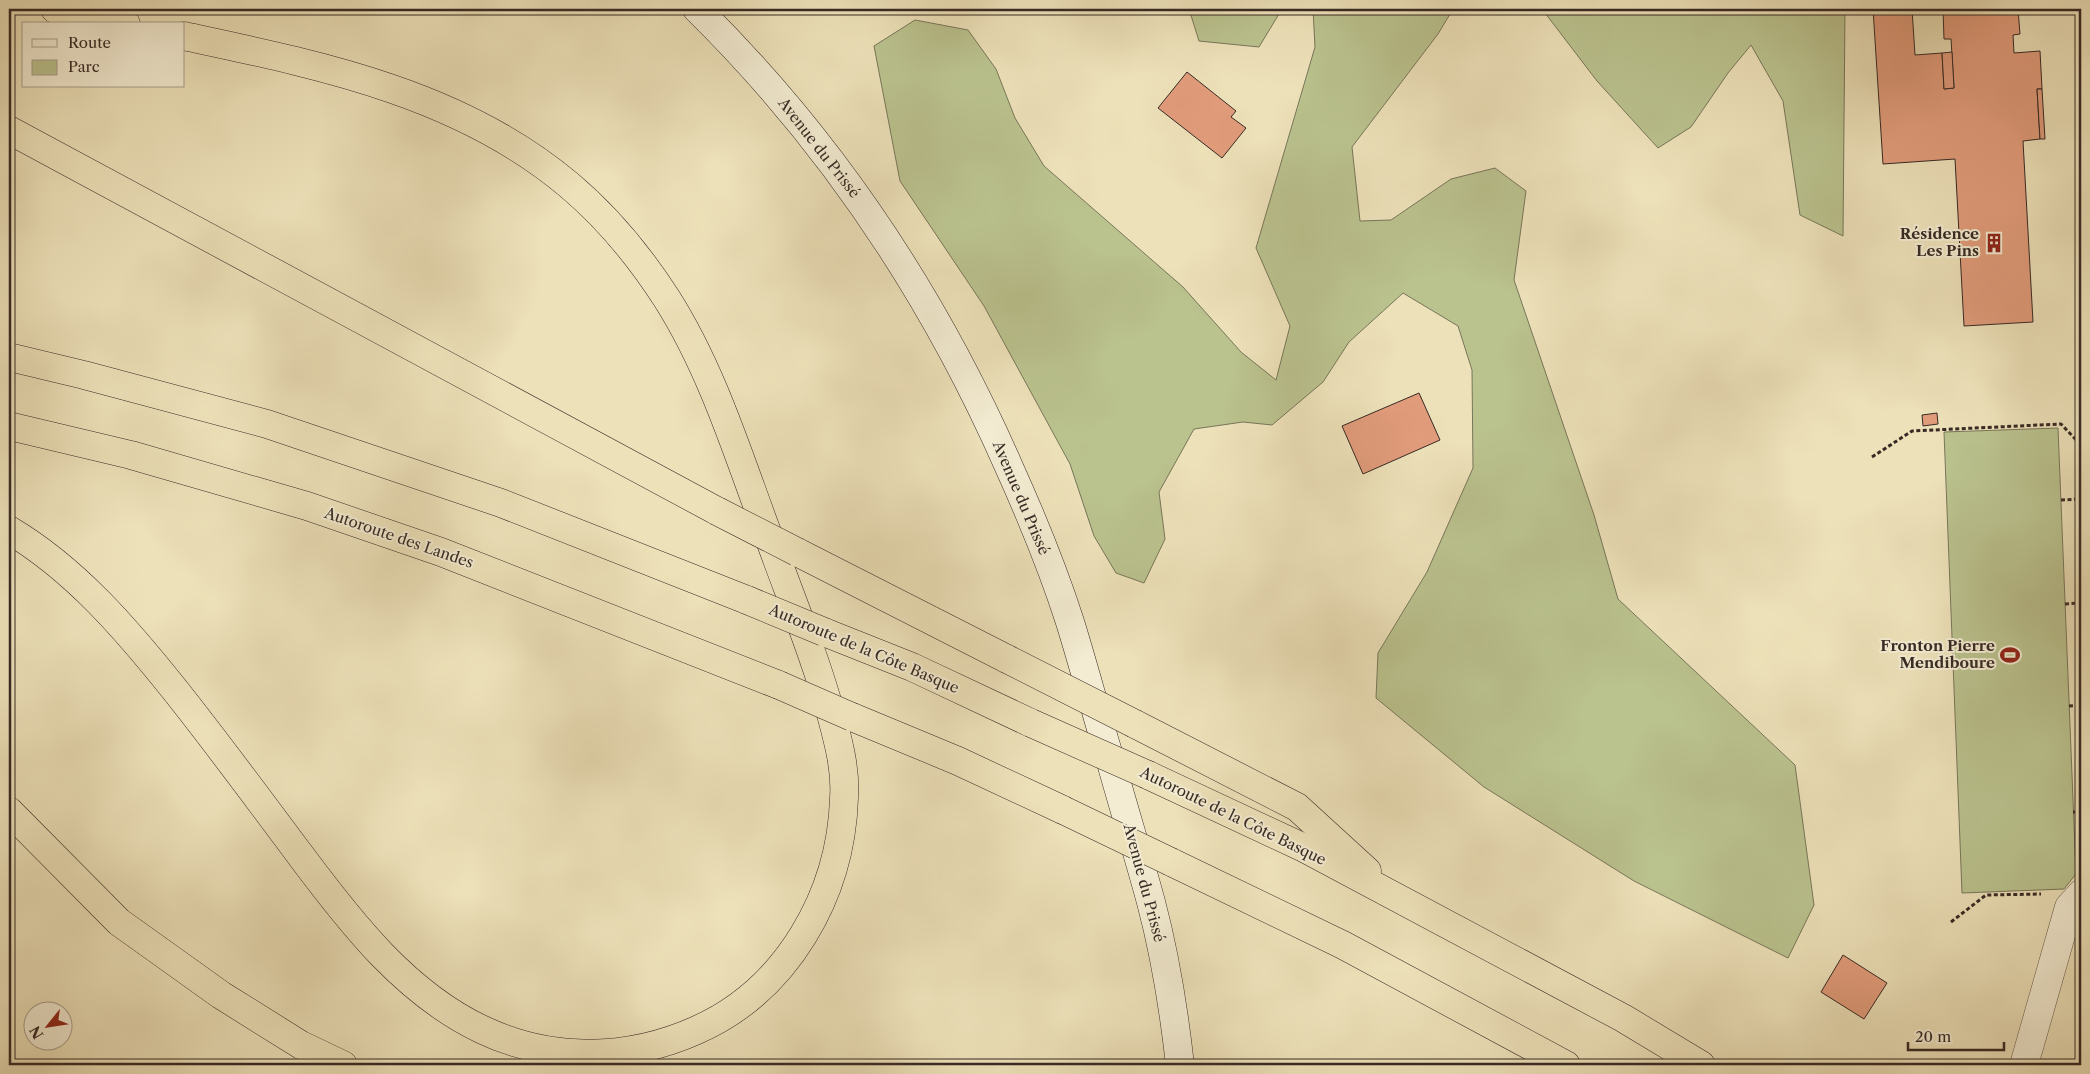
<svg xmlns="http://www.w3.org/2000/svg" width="2090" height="1074" font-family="'Libre Caslon Text',serif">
<rect width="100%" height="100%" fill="#ede1b9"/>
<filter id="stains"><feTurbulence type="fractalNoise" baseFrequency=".004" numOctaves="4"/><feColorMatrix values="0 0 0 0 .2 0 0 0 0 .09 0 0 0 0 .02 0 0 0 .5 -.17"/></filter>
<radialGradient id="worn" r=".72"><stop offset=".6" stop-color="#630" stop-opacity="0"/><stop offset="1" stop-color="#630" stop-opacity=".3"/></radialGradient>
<g fill="#bac28e" stroke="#78765a">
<path d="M1189,9H1282L1259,47L1199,41Z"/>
<path d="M1313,9H1453L1438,34L1352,147L1360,221L1391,220L1451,179L1495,168L1526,191L1514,280L1594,515L1618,599L1795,765L1814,905L1788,958L1634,881L1484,787L1376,698L1378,653L1427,572L1473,468L1472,370L1458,326L1403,293L1349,342L1323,382L1272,425L1243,422L1194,429L1159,492L1165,539L1144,583L1116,573L1094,536L1070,464L984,306L900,181L874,46L915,20L968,30L996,69L1015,118L1044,166L1183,287L1241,352L1276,380L1290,326L1256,248L1315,47Z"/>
<path d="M1542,9H1845L1843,236L1800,215L1783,101L1751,45L1728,73L1691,127L1658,148L1597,81Z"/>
<path d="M2058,428L2076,874L2064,889L1962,893L1944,432Z"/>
</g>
<g fill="#e19c7b" stroke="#372a25">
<path d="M1873,9H1912L1915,55L1942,53L1944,89L1954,88L1951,39H1944L1943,9H2018L2020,34L2013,35L2014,53L2040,51L2042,89H2037L2040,139L2023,141L2033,322L1964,326L1955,159L1883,164Z"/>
<path d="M1952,52L1954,88L1944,89L1942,53Z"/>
<path d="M1187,72L1236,111L1231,117L1246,128L1222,158L1158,108Z"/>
<path d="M2037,89H2042L2045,139H2040Z"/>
<path d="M1419,393L1440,440L1363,474L1342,426Z"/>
<path d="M1937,413L1938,424L1923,426L1922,415Z"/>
<path d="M1843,955L1887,983L1864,1019L1821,992Z"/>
</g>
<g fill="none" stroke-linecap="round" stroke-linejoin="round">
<defs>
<path id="street" d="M2024,1065L2069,907L2081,894"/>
<path id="secondary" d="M697,9C830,140 934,296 1009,467C1032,518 1053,569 1070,622C1084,667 1096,713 1110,759C1123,806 1138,854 1151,902C1165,955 1174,1011 1180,1065"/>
<g id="highway">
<path d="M55,9L126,24"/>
<path d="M9,130L717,511"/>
<path d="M9,357L84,375L267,424L501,503L747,600"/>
<path d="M9,426L131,455L307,506L441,552L779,685"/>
<path d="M9,530C75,569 127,630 175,690C218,744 259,800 301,856C351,923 406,994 483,1030C551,1062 628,1061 697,1030C787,990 841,895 844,798C846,771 839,744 832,718C816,659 792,601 771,543C740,461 714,373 667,299C640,257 607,217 569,185C460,93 319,65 184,36"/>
<path d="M797,552L1007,659"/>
<path d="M824,632L912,667L1031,723"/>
<path d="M852,717L958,761L1063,810"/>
<path d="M1135,724L1297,807L1367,871"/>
<path d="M1148,775L1302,847L1623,1018L1701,1065"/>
<path d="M9,811L119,922L221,995L301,1045L343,1065"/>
<path d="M1171,862L1343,945L1566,1065"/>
</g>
</defs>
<use href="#street" stroke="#64584a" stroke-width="29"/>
<use href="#secondary" stroke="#372a25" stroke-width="29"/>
<use href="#highway" stroke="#372a25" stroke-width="29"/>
<g stroke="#372a25" stroke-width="3" stroke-dasharray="4 2.5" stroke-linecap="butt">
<path d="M1872,457L1912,431L2061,424L2081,445"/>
<path d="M2061,500L2081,499"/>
<path d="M2065,604L2081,603"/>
<path d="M2069,706L2081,705"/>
<path d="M2073,812H2081"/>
<path d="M1951,922L1986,895L2041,894"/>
</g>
<use href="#street" stroke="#f3ecd2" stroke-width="28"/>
<use href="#secondary" stroke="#f3ecd2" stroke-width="28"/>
<use href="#highway" stroke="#ede1b9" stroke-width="28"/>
<defs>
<g id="highway-bridge">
<path d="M717,511L797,552"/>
<path d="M747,600L824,632"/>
<path d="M1007,659L1135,724"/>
<path d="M779,685L852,717"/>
<path d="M1031,723L1148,775"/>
<path d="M1063,810L1171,862"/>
</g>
</defs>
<use href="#highway-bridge" stroke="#372a25" stroke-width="29" stroke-linecap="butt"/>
<use href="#highway-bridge" stroke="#ede1b9" stroke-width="28"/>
</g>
<defs>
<symbol id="building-bare" viewBox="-9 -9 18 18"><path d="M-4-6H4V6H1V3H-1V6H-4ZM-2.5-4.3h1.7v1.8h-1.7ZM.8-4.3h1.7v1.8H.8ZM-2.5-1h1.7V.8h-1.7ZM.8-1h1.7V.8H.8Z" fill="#8f2418" stroke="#f3ecd2" stroke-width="2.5" paint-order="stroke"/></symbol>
<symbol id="stadium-bare" viewBox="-9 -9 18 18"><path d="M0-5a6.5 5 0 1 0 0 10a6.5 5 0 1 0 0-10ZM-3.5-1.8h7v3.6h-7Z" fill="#8f2418" stroke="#f3ecd2" stroke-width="2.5" paint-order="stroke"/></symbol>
</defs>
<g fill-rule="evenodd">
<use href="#building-bare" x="1980" y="229" width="28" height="28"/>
<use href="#stadium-bare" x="1996" y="641" width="28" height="28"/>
</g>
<g text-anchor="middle" stroke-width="4" stroke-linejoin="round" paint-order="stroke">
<g font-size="15" fill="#372a25" stroke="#f3ecd2">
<text transform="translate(819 148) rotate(52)" y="5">Avenue du Prissé</text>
<text transform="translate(1021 498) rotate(67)" y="5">Avenue du Prissé</text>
<text transform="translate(399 538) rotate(19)" y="5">Autoroute des Landes</text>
<text transform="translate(864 649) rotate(23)" y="5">Autoroute de la Côte Basque</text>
<text transform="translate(1233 816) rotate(26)" y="5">Autoroute de la Côte Basque</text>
<text transform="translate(1144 883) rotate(75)" y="5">Avenue du Prissé</text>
</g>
<g font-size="15" font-weight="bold" fill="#372a25" stroke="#f3ecd2" text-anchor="end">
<text x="1979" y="239">Résidence<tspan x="1979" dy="17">Les Pins</tspan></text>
<text x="1995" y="651">Fronton Pierre<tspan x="1995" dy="17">Mendiboure</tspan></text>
</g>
</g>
<rect width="2090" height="1074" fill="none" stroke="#ede1b9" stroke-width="30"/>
<rect x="10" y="10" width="2070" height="1054" fill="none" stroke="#372a25" stroke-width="2.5"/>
<rect x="15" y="15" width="2060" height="1044" fill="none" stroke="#372a25"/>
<rect x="22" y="22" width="162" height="65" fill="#f3ecd2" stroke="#a89e8d"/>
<rect x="32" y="39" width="25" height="8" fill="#f3ecd2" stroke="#a89e8d"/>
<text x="68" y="48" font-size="15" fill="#372a25">Route</text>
<rect x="32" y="60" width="25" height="15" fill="#bac28e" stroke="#a89e8d"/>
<text x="68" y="72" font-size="15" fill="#372a25">Parc</text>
<g transform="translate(48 1026) rotate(240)"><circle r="24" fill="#f3ecd2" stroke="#a89e8d"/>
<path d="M0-4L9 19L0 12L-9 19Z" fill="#8f2418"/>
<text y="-8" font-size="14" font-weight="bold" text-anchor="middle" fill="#372a25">N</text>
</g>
<path d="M1908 1042v8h96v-8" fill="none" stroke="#372a25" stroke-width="2.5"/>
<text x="1915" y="1042" font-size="15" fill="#372a25" stroke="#f3ecd2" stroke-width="4" paint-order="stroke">20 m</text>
<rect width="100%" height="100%" filter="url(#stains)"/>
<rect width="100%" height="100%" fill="url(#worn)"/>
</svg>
